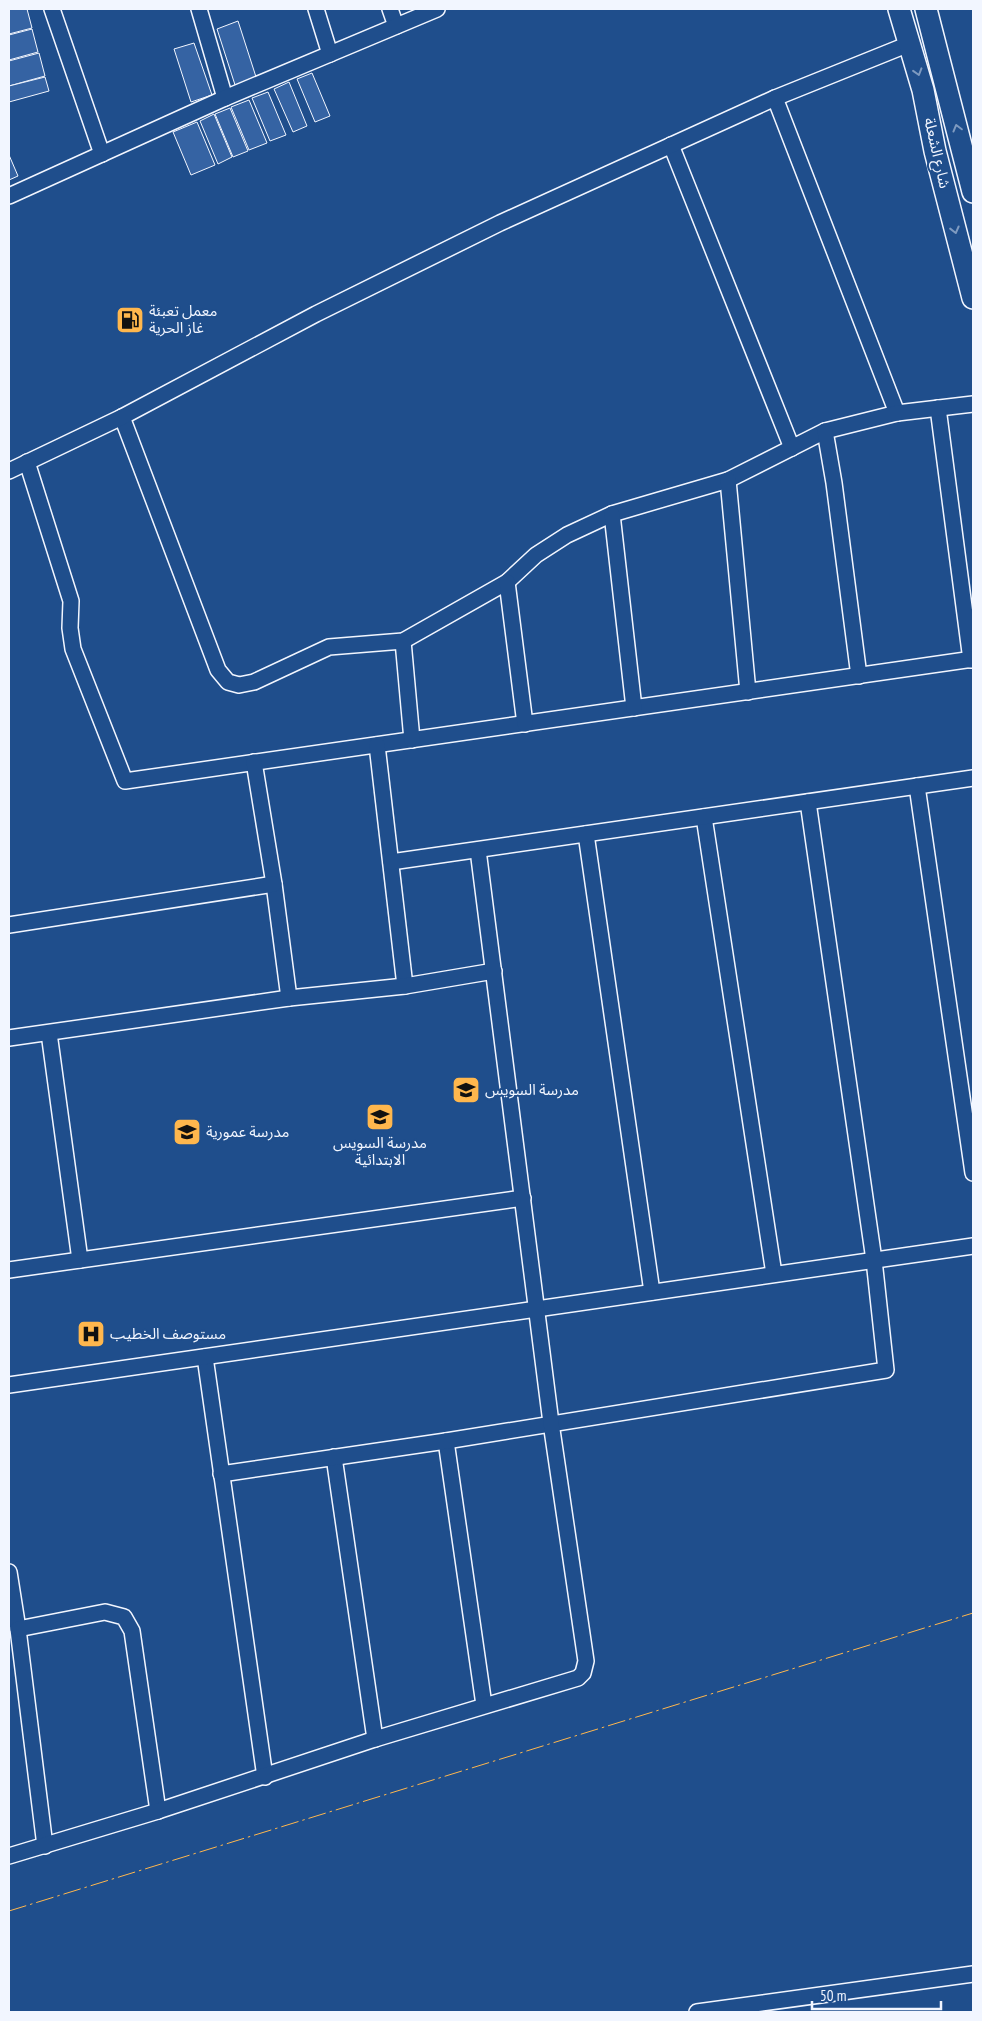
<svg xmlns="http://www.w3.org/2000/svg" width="982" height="2021" font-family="'PT Sans Narrow','Noto Sans Arabic',sans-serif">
<rect width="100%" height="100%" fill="#1f4e8c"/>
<g fill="#3563a3" stroke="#f2f6ff">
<path d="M12,9H27L32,28L9,34V10Z"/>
<path d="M238,21L257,80L236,88L217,29Z"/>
<path d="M32,29L38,52L9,60V35Z"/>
<path d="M194,43L212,95L191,102L174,49Z"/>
<path d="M39,53L45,76L9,86V61Z"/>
<path d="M312,73L330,116L315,122L297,79Z"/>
<path d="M45,77L49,91L9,102V86Z"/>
<path d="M289,82L307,126L293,132L274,89Z"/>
<path d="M268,92L286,135L270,141L252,98Z"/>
<path d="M249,100L267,143L249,150L231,107Z"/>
<path d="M230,108L248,151L233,157L215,114Z"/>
<path d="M214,114L232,157L218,164L200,121Z"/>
<path d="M197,122L215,165L191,175L173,132Z"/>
<path d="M9,155L18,176L9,180Z"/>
</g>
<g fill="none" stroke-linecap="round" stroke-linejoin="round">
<defs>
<g id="street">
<path d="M52,9L102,154"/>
<path d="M199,9L225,98"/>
<path d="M316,9L330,54"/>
<path d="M390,9L396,26"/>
<path d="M775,98L897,413"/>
<path d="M671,145L792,448"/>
<path d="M9,196L225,98L437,9"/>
<path d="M938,408L971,660"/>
<path d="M122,417L218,670L228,682L239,685L254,682L329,647L403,641L507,582L536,555L567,535L612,514L728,480L825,431L897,413L973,404"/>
<path d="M825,431L834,483L859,676"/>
<path d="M27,462L71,601L70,628L73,649L125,781L973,659"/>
<path d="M9,471L122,417L316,314L500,223L775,98L909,44"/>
<path d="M728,480L748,692"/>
<path d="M612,514L634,708"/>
<path d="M507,582L525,724"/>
<path d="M403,641L412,740"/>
<path d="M377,745L405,986"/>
<path d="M254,762L274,884L289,998"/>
<path d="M917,786L973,1173"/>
<path d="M704,817L774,1274"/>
<path d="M586,834L652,1292"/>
<path d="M391,862L973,778"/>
<path d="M9,925L274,884"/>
<path d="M49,1033L80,1260"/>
<path d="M9,1038L289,998L405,986L494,971"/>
<path d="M9,1270L523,1198"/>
<path d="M205,1357L265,1777"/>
<path d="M9,1385L973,1246"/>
<path d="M446,1441L484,1705"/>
<path d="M334,1457L375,1739"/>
<path d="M221,1474L446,1441L886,1370L874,1260L808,802"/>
<path d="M9,1572L18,1629L45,1846"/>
<path d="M18,1629L105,1612L124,1617L132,1631L158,1811"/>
<path d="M9,1856L158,1811L375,1739L578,1678L583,1673L586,1661L551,1423L478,850"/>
<path d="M697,2012L973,1974"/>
</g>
<g id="secondary">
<path d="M899,9L923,90L935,151L973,298"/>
<path d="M926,9L973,192"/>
</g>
</defs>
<use href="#street" stroke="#f2f6ff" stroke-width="18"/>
<use href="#secondary" stroke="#f2f6ff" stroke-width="24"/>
<use href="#street" stroke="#1f4e8c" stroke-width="15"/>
<use href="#secondary" stroke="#1f4e8c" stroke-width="21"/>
<path stroke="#ffb74d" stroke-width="1" stroke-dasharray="18 4 2.5 4" stroke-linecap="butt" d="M9,1911L973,1613"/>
</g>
<defs><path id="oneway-chevron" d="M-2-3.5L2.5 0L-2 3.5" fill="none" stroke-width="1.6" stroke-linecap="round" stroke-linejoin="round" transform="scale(1.25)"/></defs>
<g stroke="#7e9ac0">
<use href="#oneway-chevron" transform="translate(918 72) rotate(73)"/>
<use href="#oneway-chevron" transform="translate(957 128) rotate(-105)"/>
<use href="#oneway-chevron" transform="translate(955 230) rotate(76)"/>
</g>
<defs>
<symbol id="fuel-square" viewBox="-11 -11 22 22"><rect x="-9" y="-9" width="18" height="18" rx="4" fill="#ffb74d" stroke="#1f4e8c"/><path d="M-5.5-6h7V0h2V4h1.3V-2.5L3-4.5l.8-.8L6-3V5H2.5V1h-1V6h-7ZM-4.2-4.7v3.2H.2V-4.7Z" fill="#111"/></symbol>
<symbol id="school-square" viewBox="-11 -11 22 22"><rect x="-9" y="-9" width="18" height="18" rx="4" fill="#ffb74d" stroke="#1f4e8c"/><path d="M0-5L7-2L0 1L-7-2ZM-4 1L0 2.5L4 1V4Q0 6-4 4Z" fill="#111"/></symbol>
<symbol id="hospital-square" viewBox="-11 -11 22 22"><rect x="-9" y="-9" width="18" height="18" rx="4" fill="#ffb74d" stroke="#1f4e8c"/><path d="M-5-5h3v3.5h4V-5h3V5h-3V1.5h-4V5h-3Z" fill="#111"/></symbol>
</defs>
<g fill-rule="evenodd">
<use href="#fuel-square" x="114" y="304" width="32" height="32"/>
<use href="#school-square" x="450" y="1074" width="32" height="32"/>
<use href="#school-square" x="364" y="1101" width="32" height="32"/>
<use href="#school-square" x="171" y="1116" width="32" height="32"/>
<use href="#hospital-square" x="75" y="1318" width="32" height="32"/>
</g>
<g text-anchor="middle" stroke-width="4" stroke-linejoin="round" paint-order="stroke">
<g font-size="15" fill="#f2f6ff" stroke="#1f4e8c">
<text transform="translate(937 153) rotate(77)" y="5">شارع الشعلة</text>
</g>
<g font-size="15" fill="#f2f6ff" stroke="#1f4e8c" text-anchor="start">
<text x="149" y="316">معمل تعبئة<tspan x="149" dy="17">غاز الحرية</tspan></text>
<text x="485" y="1095">مدرسة السويس</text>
<text x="206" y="1137">مدرسة عمورية</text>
<text x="380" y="1148" text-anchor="middle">مدرسة السويس<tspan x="380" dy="17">الابتدائية</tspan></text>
<text x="110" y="1339">مستوصف الخطيب</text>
</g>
</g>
<rect width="982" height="2021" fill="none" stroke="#f2f6ff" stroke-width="20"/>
<path d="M812 2001v8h129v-8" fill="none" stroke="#f2f6ff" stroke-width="2.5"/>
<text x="820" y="2001" font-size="15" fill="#f2f6ff" stroke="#1f4e8c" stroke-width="4" paint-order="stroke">50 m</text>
</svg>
